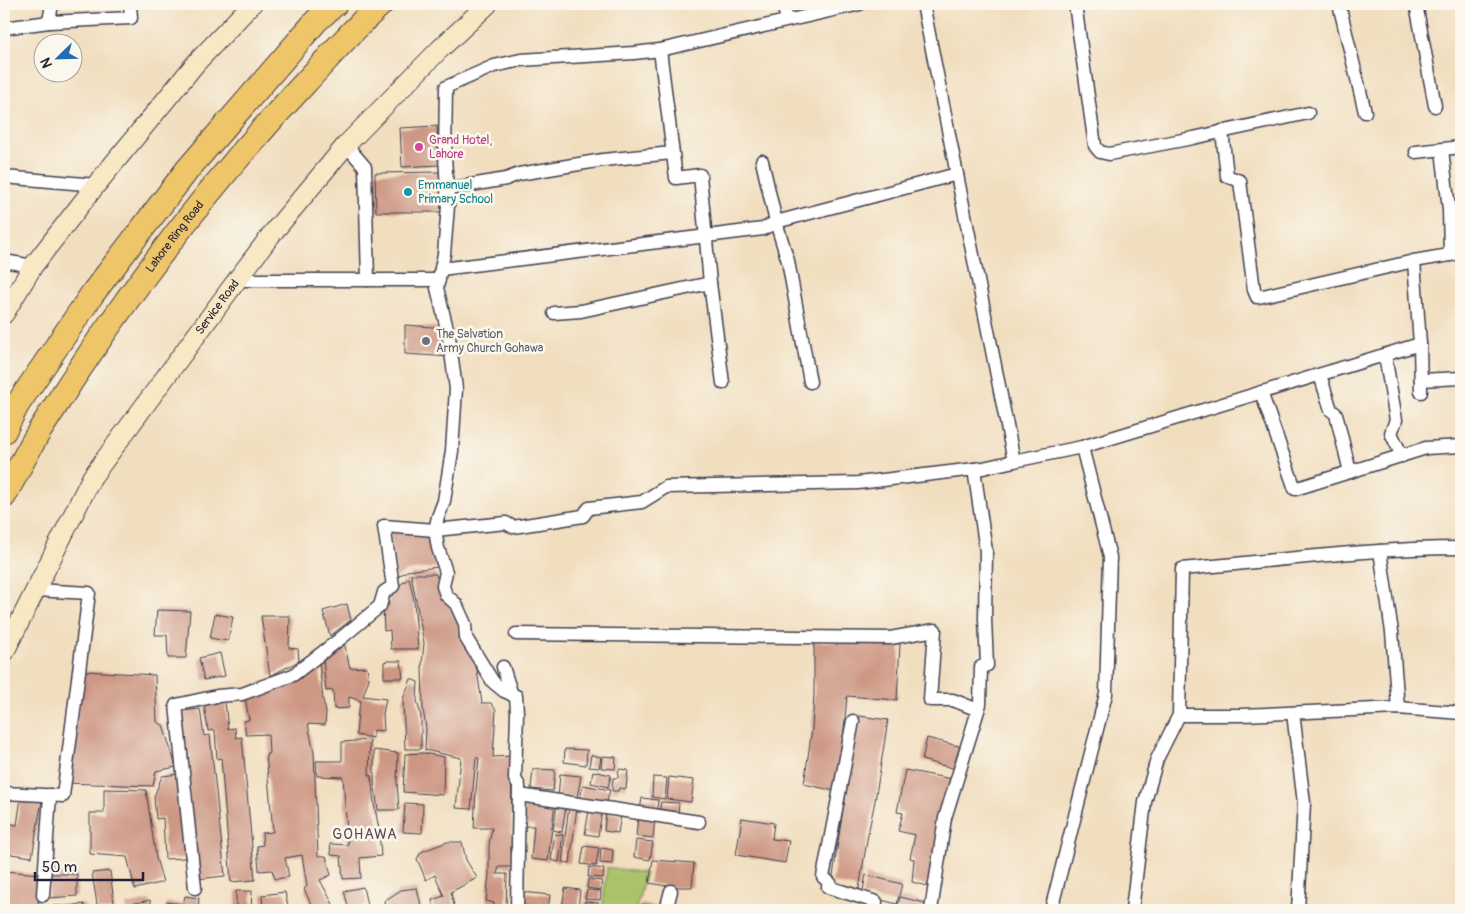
<svg xmlns="http://www.w3.org/2000/svg" width="1465" height="914" font-family="Pangolin,sans-serif">
<rect width="100%" height="100%" fill="#fbf7ec"/>
<filter id="ink" filterUnits="userSpaceOnUse"><feTurbulence type="fractalNoise" baseFrequency=".02" numOctaves="2"/><feDisplacementMap in="SourceGraphic" scale="10" xChannelSelector="R" yChannelSelector="G"/><feConvolveMatrix kernelMatrix="1 2 1 2 8 2 1 2 1" color-interpolation-filters="sRGB"/></filter>
<filter id="wash" filterUnits="userSpaceOnUse"><feTurbulence type="fractalNoise" baseFrequency=".0096" numOctaves="4" result="noise"/><feDisplacementMap in="SourceGraphic" scale="20" xChannelSelector="R" yChannelSelector="G"/><feGaussianBlur stdDeviation="1.12" result="paint"/><feColorMatrix in="noise" values="0 0 0 0 0 0 0 0 0 0 0 0 0 0 0 0 0 1.4 0 .05"/><feComposite in="paint" operator="in"/></filter>
<g filter="url(#wash)">
<rect width="100%" height="100%" fill="#f1debf"/>
<path fill="#aac267" stroke="#667251" d="M607,867L646,873L636,910H602Z"/>
<g id="blocks">
<g fill="#cd9784">
<path d="M437,126L439,165L402,167L400,128Z"/>
<path d="M441,172V212H376L375,173Z"/>
<path d="M405,325L446,328L450,357L405,354Z"/>
<path d="M390,532L430,535L437,567L407,571L396,578Z"/>
<path d="M411,574H436L443,600L448,603L457,617L460,633L476,664L482,703H491L496,710L493,757L512,756L511,867H499L497,874H507L506,910H493L494,903L486,901L489,874V845L492,828H474L476,790L479,758H476L471,809L456,808L461,758L425,750L426,728L423,709L422,665L424,643Z"/>
<path d="M409,578L414,600L418,649H391L390,630L384,631L383,607L389,605L388,594Z"/>
<path d="M347,604L351,620L330,636L323,611Z"/>
<path d="M157,610L190,611L186,658H168L167,635H155Z"/>
<path d="M215,614L233,617L228,641L210,638Z"/>
<path d="M261,616H290L289,648L298,649L299,661L270,676Z"/>
<path d="M344,642L350,668L367,667L369,679L363,696L386,699L383,714L384,731L373,730V738L356,735L358,712L361,701L349,697V708L334,709L333,690L326,691L323,659Z"/>
<path d="M814,642H866L900,644L897,700L847,696L841,762L835,791L804,784L812,729L814,694Z"/>
<path d="M220,653L225,676L204,680L199,658Z"/>
<path d="M387,661H401L403,678H384V662Z"/>
<path d="M319,662L323,700L326,712L325,725L308,724L314,753L318,856H326L331,875L320,880L336,910H300L311,904L304,889L307,886L302,855L285,858L289,877L275,879L272,870L259,871L257,846L263,845L262,833L273,832L266,754H269L268,734L246,735L244,721L249,720L245,696L274,688L299,679Z"/>
<path d="M85,671L155,675L157,722L163,725L176,767L156,771L153,786L65,783Z"/>
<path d="M411,679L418,682L417,700L421,717V749H405L403,699Z"/>
<path d="M225,702L228,729L235,728L236,738L242,737L255,880L231,882L221,758L217,759L215,730L208,731L204,704Z"/>
<path d="M200,709L204,736L210,735L225,876L197,879L181,711Z"/>
<path d="M860,716L888,720L875,801L868,834L859,889L832,882L843,809Z"/>
<path d="M927,738L962,747L956,769L922,760Z"/>
<path d="M370,740L369,775H371L374,803L379,829L381,856L360,858L361,878L343,879L341,856L331,855L330,844L348,845L343,777L317,776L316,761H342V742Z"/>
<path d="M565,749L587,750L586,765L564,762Z"/>
<path d="M374,750L398,753L397,782L399,810H378L374,782Z"/>
<path d="M424,753L444,757L443,795L403,792L405,754Z"/>
<path d="M591,755L601,757L599,768L589,767Z"/>
<path d="M602,756L616,757L615,769L601,768Z"/>
<path d="M533,769L555,770L553,791L531,789Z"/>
<path d="M619,769L628,770L626,789L619,788L618,791H612L613,778H618Z"/>
<path d="M905,770L952,779L931,887L912,882L914,859L910,858L915,835L898,831L903,813L897,812Z"/>
<path d="M593,771L611,775L608,787L591,783Z"/>
<path d="M179,774L185,858L165,859L163,818L156,819L154,797L162,776Z"/>
<path d="M560,774L581,776L577,798H558Z"/>
<path d="M653,777L667,778L665,799L652,797Z"/>
<path d="M669,777L694,780L691,802L667,799Z"/>
<path d="M583,785L610,790L606,805L580,799Z"/>
<path d="M104,789L146,790L156,858L163,882L135,889L127,857L90,854V813H104Z"/>
<path d="M21,798L42,800L32,857L4,853V828L7,829L8,823L17,825Z"/>
<path d="M642,798L658,800L657,812L640,810Z"/>
<path d="M525,799L555,802L548,861L531,859L534,826H523Z"/>
<path d="M661,802L679,803L678,814L659,813Z"/>
<path d="M405,803L423,804L422,833L403,832Z"/>
<path d="M557,805L566,806L562,832L553,830Z"/>
<path d="M569,806L577,807L570,863L562,862Z"/>
<path d="M589,810L602,812L598,836L585,834Z"/>
<path d="M606,812L621,815L618,833L604,831Z"/>
<path d="M638,817L655,818L653,838L636,836Z"/>
<path d="M742,818L774,823L772,839L789,841L785,863L736,855Z"/>
<path d="M555,834L563,835L559,862L551,860Z"/>
<path d="M636,840L653,842L650,860L634,857Z"/>
<path d="M447,842H462L466,860L477,878L451,892L455,910H434L432,900L444,896L435,875L426,880L417,859L421,852Z"/>
<path d="M584,846L599,848L596,866L581,864Z"/>
<path d="M601,848L613,850L612,864L600,863Z"/>
<path d="M653,860L694,863L692,887H673L649,883Z"/>
<path d="M589,867L604,869L603,878L588,877Z"/>
<path d="M4,871L40,874L38,905H4Z"/>
<path d="M110,871L115,910H98L92,873Z"/>
<path d="M50,874H77V896L48,898Z"/>
<path d="M866,875L902,884L897,904L862,895Z"/>
<path d="M588,879L602,881L601,890L587,888Z"/>
<path d="M363,887L367,905L349,910L344,891Z"/>
<path d="M417,888L422,910H386L384,901L401,890Z"/>
<path d="M565,888L580,890L578,910L562,908Z"/>
<path d="M587,890L601,891L600,900L585,899Z"/>
<path d="M236,891H252L251,910H236Z"/>
<path d="M285,892L288,906L263,910L262,895Z"/>
<path d="M522,892L550,895L548,909L520,905Z"/>
<path d="M185,896L199,898L198,910H166V902L183,904Z"/>
<path d="M900,897L929,904L927,910H897Z"/>
<path d="M150,900L152,910H127L126,905Z"/>
<path d="M585,901L599,903L598,910H584Z"/>
<path d="M84,904L85,910H38V905L66,906Z"/>
<path d="M641,904L663,908L662,910H640Z"/>
</g>
</g>
</g>
<g filter="url(#ink)">
<use href="#blocks" fill-opacity="0" stroke="#413e4f" stroke-width="1"/>
<g fill="none" stroke-linecap="round" stroke-linejoin="round">
<defs>
<g id="street">
<path d="M783,4L787,20"/>
<path d="M1075,4L1095,146L1100,152L1109,154L1193,138L1308,113"/>
<path d="M1339,4L1365,112"/>
<path d="M1416,4L1435,106"/>
<path d="M49,22L131,18L130,4"/>
<path d="M4,28L49,22L52,4"/>
<path d="M660,50L676,178L700,175L710,283L723,383"/>
<path d="M1222,131L1227,176L1240,181L1254,290L1257,297L1263,296L1414,261"/>
<path d="M346,145L365,167L368,280"/>
<path d="M1442,150L1449,209L1450,255"/>
<path d="M1416,152L1461,147"/>
<path d="M762,161L776,222L788,261L810,382"/>
<path d="M4,177L96,185"/>
<path d="M447,189L506,179L519,174L603,160L672,153"/>
<path d="M4,261L33,266"/>
<path d="M441,269L763,229L776,222L957,174"/>
<path d="M237,280H439"/>
<path d="M554,313L581,311L710,283"/>
<path d="M1420,344L1421,392"/>
<path d="M1385,355L1396,420L1391,433L1402,456"/>
<path d="M1320,375L1331,410L1336,414L1350,472"/>
<path d="M1421,380L1461,378"/>
<path d="M1261,392L1295,489L1426,448L1461,446"/>
<path d="M1082,447L1420,344L1414,261L1461,253"/>
<path d="M1014,461L1082,447L1110,557L1106,694L1051,910"/>
<path d="M1380,551L1392,632L1398,708"/>
<path d="M516,634L890,638L935,630L930,700H953L978,710"/>
<path d="M503,667L512,695"/>
<path d="M1293,713L1304,803L1298,910"/>
<path d="M1179,715H1242L1398,708L1461,713"/>
<path d="M853,721L823,877L830,883L828,887L876,902L874,910"/>
<path d="M4,793L63,796L89,593L36,590"/>
<path d="M519,795L699,822"/>
<path d="M195,888L176,705L217,696L242,694L293,675L340,639L380,606L384,592L393,586L384,526L435,530L506,523L513,527L583,516L589,508L642,502L666,487L858,483L983,468L1014,461L923,4"/>
<path d="M43,895L50,795"/>
<path d="M517,910L519,786L515,779L517,713L516,696L504,691L493,682L466,638L465,624L456,604L446,595L443,586L446,572L438,548L435,530L438,517L444,501L452,451L456,389L449,337L437,288L444,254L448,206L445,156L446,87L494,66L521,60L634,53L660,50L860,4"/>
<path d="M666,910L671,891"/>
<path d="M931,910L945,818L980,704L981,667L987,665L985,619L986,551L974,469"/>
<path d="M1132,910L1145,802L1157,759L1179,715L1182,569C1275,561 1368,548 1461,548"/>
</g>
<g id="secondary">
<path d="M4,314L33,266L96,185L196,63L252,4"/>
<path id="s1" d="M4,653L92,477L237,280L271,235L346,145L440,49L488,4"/>
</g>
<g id="highway">
<path d="M4,431L17,405L93,293L188,169L317,20L335,4"/>
<path id="s2" d="M4,496C16,474 27,452 40,430C117,307 205,189 305,83C330,56 354,28 381,4"/>
</g>
</defs>
<use href="#street" stroke="#413e4f" stroke-width="15"/>
<use href="#secondary" stroke="#413e4f" stroke-width="21"/>
<use href="#highway" stroke="#413e4f" stroke-width="26"/>
<use href="#street" stroke="#fff" stroke-width="12"/>
<use href="#secondary" stroke="#f8e8c3" stroke-width="19"/>
<use href="#highway" stroke="#eec569" stroke-width="24"/>
</g>
</g>
<circle fill="#d1479c" stroke="#fbf7ec" stroke-width="2" cx="419" cy="147" r="5"/>
<circle fill="#0f9aa8" stroke="#fbf7ec" stroke-width="2" cx="408" cy="192" r="5"/>
<circle fill="#6b7280" stroke="#fbf7ec" stroke-width="2" cx="426" cy="341" r="5"/>
<g text-anchor="middle" stroke-width="5" stroke-linejoin="round" paint-order="stroke">
<g font-size="12" fill="#b23c85" stroke="#fbf7ec" text-anchor="start">
<text x="429" y="144">Grand Hotel,<tspan x="429" dy="14">Lahore</tspan></text>
</g>
<g font-size="12" fill="#0d838f" stroke="#fbf7ec" text-anchor="start">
<text x="418" y="189">Emmanuel<tspan x="418" dy="14">Primary School</tspan></text>
</g>
<g font-size="12" fill="#22223b" stroke="#fbf7ec">
<text dy="4" stroke="none"><textPath href="#s2" startOffset="311">Lahore Ring Road</textPath></text>
<text dy="4" stroke="none"><textPath href="#s1" startOffset="408">Service Road</textPath></text>
</g>
<g font-size="12" fill="#5b616d" stroke="#fbf7ec" text-anchor="start">
<text x="436" y="338">The Salvation<tspan x="436" dy="14">Army Church Gohawa</tspan></text>
</g>
<g font-size="15" letter-spacing="1" fill="#5e4b55" stroke="#fbf7ec">
<text x="365" y="839">GOHAWA</text>
</g>
</g>
<rect width="1465" height="914" fill="none" stroke="#fbf7ec" stroke-width="20"/>
<g transform="translate(58 58) rotate(247)"><circle r="24" fill="#fbf7ec" stroke="#a4a2a5"/>
<path d="M0-4L9 19L0 12L-9 19Z" fill="#1f6fb2"/>
<text y="-8" font-size="14" font-weight="bold" text-anchor="middle" fill="#22223b">N</text>
</g>
<path d="M35 872v8h108v-8" fill="none" stroke="#22223b" stroke-width="2.5"/>
<text x="42" y="872" font-size="15" fill="#22223b" stroke="#fbf7ec" stroke-width="4" paint-order="stroke">50 m</text>
</svg>
